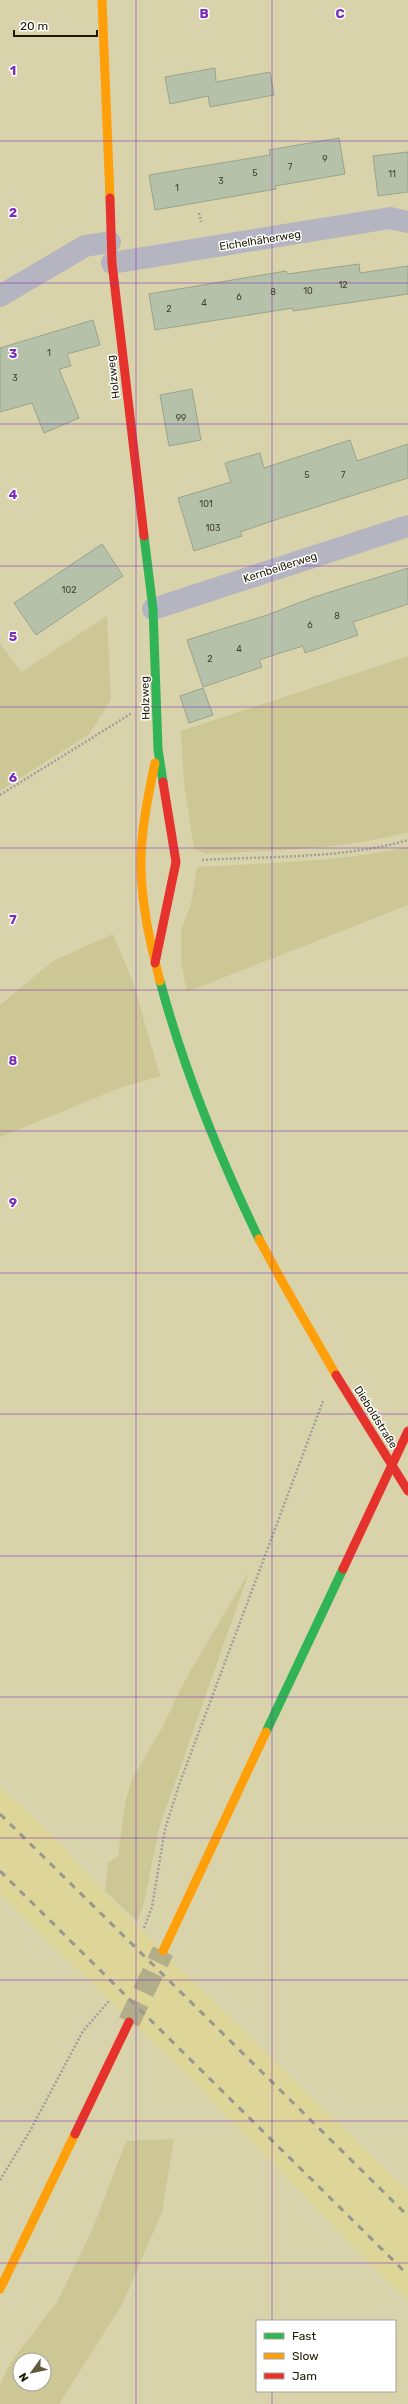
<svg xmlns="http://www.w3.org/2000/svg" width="408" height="2404" font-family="Rubik,sans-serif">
<rect width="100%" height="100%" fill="#d9d3ac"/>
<path fill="#ded598" d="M0,1786L47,1830L122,1911L224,2012L408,2191V2302L178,2066L0,1895Z"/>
<g fill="#cdc695" fill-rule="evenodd">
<path d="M107,616L111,700L89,734L0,791V643L21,672Z"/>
<path d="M408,656V832C343,850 274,850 207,854L194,849L184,783L181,731Z"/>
<path d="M408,847V905L187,992L181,961V930L191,904L197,867C267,863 339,862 408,847Z"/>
<path d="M113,934L133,982L160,1076L117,1089L0,1137V1005L53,961Z"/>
<path d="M249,1572L159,1828L144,1903L137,1921L105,1891L108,1863L118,1856L125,1803L132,1779L162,1728L184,1682Z"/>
<path d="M174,2139L162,2212L123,2303L59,2404H0V2385L10,2363L57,2302L93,2228L126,2141ZM20,2360H44V2384H20Z"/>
</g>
<g fill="#b6c1a9" stroke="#99a48c">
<path d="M215,68L216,82L270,72L274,95L210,107L208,96L170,104L165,77Z"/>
<path d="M339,138L345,174L275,186L276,189L155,210L149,175L270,155L269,150Z"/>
<path d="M408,152V192L378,196L373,156Z"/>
<path d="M359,264L360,273L408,266V294L293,311V308L155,330L149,294L286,271L287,274Z"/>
<path d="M93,320L100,345L67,354L71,366L59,369L79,418L44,433L32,403L0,412V348Z"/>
<path d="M192,389L201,440L169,446L160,395Z"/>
<path d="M350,440L357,461L408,444V478L281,518L240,532L242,536L194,551L178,498L231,482L225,463L260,453L264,468Z"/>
<path d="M102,544L123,576L36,635L14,603Z"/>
<path d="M408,568V604L353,622L358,635L305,653L303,646L280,653L259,660L262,667L203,687L187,640L267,615L314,597Z"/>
<path d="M203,688L213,715L189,723L180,696Z"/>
</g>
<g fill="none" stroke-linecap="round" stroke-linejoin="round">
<path stroke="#b3ae8a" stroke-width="22" stroke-dasharray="22 11" stroke-linecap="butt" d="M129,2022L163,1951"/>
<g stroke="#a09f9d" stroke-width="2.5" stroke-dasharray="2 2" stroke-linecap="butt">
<path d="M199,213L201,222"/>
<path d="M0,795L132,713"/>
<path d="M202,860C269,856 343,859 408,840"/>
<path d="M144,1928L152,1907L165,1829L179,1785L323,1401"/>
<path d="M0,2180L30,2131L83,2031L109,2001"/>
</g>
<g stroke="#b4b5c0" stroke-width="22">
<path d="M112,263L390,218L408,222"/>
<path d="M0,296L85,246L110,242"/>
<path d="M153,609L408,526"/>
</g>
<g stroke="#30b455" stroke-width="9">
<path d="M144,536L153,609L158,749L163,782"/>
<path d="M160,981C184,1071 219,1156 259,1239"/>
<path d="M266,1732L343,1569"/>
</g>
<g stroke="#ff9f0a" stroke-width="9">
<path d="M102,0L110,198"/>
<path d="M155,763C148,796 141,830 141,863C141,903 150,943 160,981"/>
<path d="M259,1239L284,1285L336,1375"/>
<path d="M163,1951L266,1732"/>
<path d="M0,2289L75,2134"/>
</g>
<g stroke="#e5322d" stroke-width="9">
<path d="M110,198L112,263L144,536"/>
<path d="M155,963L176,862L163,782"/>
<path d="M343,1569L408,1431"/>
<path d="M75,2134L129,2022"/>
</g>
<g stroke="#989791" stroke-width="3" stroke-dasharray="7 7" stroke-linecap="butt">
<path d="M0,1814L408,2216"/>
<path d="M0,1871L408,2275"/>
</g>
<path stroke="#e5322d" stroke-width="9" d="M336,1375L408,1491"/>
</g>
<path fill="none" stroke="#7b2cbf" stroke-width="1" stroke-opacity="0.55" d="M136,0V2404M272,0V2321M0,141H408M0,283H408M0,424H408M0,566H408M0,707H408M0,848H408M0,990H408M0,1131H408M0,1273H408M0,1414H408M0,1556H408M0,1697H408M0,1838H408M0,1980H408M0,2121H408M0,2263H408M272,2391V2404"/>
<g text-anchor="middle" stroke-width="3" stroke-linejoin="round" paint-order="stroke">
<g font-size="9" fill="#43432a">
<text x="325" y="162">9</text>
<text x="290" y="170">7</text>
<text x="255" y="176">5</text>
<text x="392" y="177">11</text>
<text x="221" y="184">3</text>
<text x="177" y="191">1</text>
<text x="343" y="288">12</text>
<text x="308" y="294">10</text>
<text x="273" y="295">8</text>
<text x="239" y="300">6</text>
<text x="204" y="306">4</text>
<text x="169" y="312">2</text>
<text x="49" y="356">1</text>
<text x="15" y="381">3</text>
<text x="181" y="421">99</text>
<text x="307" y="478">5</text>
<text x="343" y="478">7</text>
<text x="206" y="507">101</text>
<text x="213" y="531">103</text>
<text x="69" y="593">102</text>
<text x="337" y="619">8</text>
<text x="310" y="628">6</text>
<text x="239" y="652">4</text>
<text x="210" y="662">2</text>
</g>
<g font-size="11" fill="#1d1900" stroke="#fff">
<text transform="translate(260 240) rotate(-9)" y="4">Eichelhäherweg</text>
<text transform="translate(113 377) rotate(-97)" y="4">Holzweg</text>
<text transform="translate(280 567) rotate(-18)" y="4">Kernbeißerweg</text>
<text transform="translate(145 698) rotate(-92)" y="4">Holzweg</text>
<text transform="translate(376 1417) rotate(58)" y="4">Dieboldstraße</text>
</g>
</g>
<g font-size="13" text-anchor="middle" font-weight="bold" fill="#7b2cbf" stroke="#fff" stroke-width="3" stroke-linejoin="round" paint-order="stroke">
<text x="204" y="18">B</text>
<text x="340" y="18">C</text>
<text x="13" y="75">1</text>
<text x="13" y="217">2</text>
<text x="13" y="358">3</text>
<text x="13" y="499">4</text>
<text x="13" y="641">5</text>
<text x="13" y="782">6</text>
<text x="13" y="924">7</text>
<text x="13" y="1065">8</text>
<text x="13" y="1207">9</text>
</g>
<rect x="256" y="2320" width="140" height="72" fill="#ffffff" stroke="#a5a399"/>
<rect x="264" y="2333" width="20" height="6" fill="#30b455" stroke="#a5a399"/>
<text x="292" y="2340" font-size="12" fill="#1d1900">Fast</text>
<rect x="264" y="2353" width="20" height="6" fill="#ff9f0a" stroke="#a5a399"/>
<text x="292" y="2360" font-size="12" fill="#1d1900">Slow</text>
<rect x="264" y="2373" width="20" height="6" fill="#e5322d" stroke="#a5a399"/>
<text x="292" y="2380" font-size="12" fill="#1d1900">Jam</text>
<g transform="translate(32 2372) rotate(237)"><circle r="19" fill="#ffffff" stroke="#a5a399"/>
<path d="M0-3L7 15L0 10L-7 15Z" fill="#5f5a3c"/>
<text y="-6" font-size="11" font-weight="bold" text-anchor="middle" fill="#1d1900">N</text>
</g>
<path d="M14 30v6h83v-6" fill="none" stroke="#1d1900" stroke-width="2"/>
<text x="20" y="30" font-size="12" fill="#1d1900" stroke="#ffffff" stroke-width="3" paint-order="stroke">20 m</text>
</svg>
